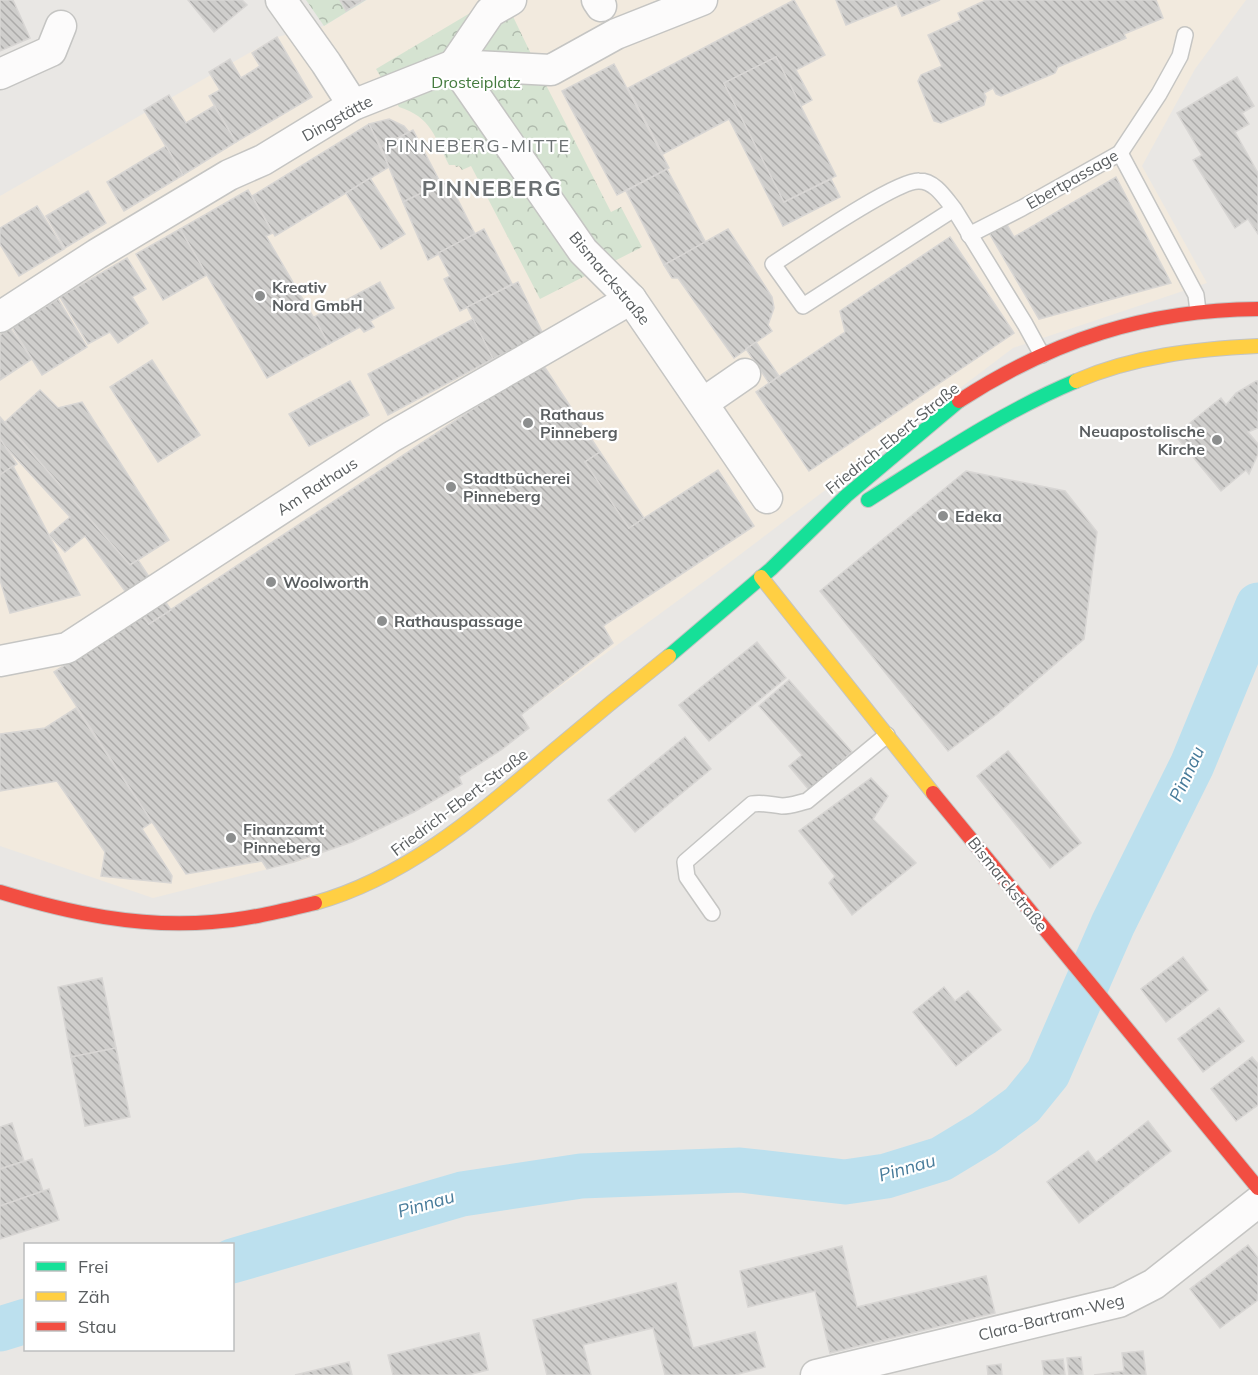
<svg xmlns="http://www.w3.org/2000/svg" width="1258" height="1375" font-family="Mulish,sans-serif">
<defs>
<pattern id="park-crowns" width="20" height="18" patternUnits="userSpaceOnUse" patternTransform="scale(1.5)"><rect width="20" height="18" fill="#d5e3d1"/><path d="M2 6a3 3 0 1 1 6 0M12 15a3 3 0 1 1 6 0" fill="none" stroke="#b0bbad"/></pattern>
<pattern id="building-back-hatch" width="6" height="6" patternUnits="userSpaceOnUse" patternTransform="scale(1.5)"><rect width="6" height="6" fill="#cfcecc"/><path d="M-1 5l2 2M0 0l6 6M5-1l2 2" fill="none" stroke="#abaaa9"/></pattern>
</defs>
<rect width="100%" height="100%" fill="#e9e7e4"/>
<path fill="#f2eade" d="M367,0H1246L1195,69L1142,166L1207,283L1013,348L717,572L490,738L308,859L153,898L0,846V196L277,37L324,26Z"/>
<g fill="url(#park-crowns)">
<path d="M306,0H366L324,26Z"/>
<path d="M492,0H505L547,87L611,212L621,207L642,247L540,299L471,166L462,170L459,166L456,167L455,165H449C435,137 431,117 399,107L376,69Z"/>
</g>
<g fill="none" stroke-linecap="round" stroke-linejoin="round">
<g stroke="#bce0ee" stroke-width="45">
<path d="M232,1261L462,1194L581,1176L740,1170L845,1182L886,1176L941,1159L984,1133L1022,1105L1048,1073L1113,924L1192,765L1258,605"/>
<path d="M0,1329L26,1321"/>
</g>
</g>
<g fill="url(#building-back-hatch)" stroke="#d8d6d4" stroke-width="1.5">
<path d="M0,0H13L30,38L0,51Z"/>
<path d="M188,0H242L247,5L214,32Z"/>
<path d="M340,0H364L346,11Z"/>
<path d="M794,0L825,55L796,70L812,100L801,106L776,57L724,83L784,202L831,179L840,197L783,226L729,119L663,154L628,88Z"/>
<path d="M836,0H895L897,4L846,25Z"/>
<path d="M895,0H940L902,16Z"/>
<path d="M986,0H1156L1163,18L1124,34L1126,38L1058,67L1055,73L1001,96L996,94L993,88L984,93L986,97L984,105L941,123L934,121L918,81L921,75L942,66L928,35L961,20L958,13Z"/>
<path d="M277,37L312,97L236,142L209,96L220,90L209,72L230,59L241,78L260,66L252,53Z"/>
<path d="M776,57L836,176L784,202L724,83Z"/>
<path d="M614,64L669,168L617,195L562,91Z"/>
<path d="M1237,77L1254,106L1242,113L1249,124L1235,132L1258,173V234L1248,219L1235,228L1193,160L1202,155L1177,113Z"/>
<path d="M169,95L186,123L214,106L236,142L183,175L144,110Z"/>
<path d="M389,119L404,126L409,132L381,147L369,124Z"/>
<path d="M369,124L389,167L275,236L252,196Z"/>
<path d="M413,130L441,184L403,202L381,147Z"/>
<path d="M166,146L183,175L124,211L107,182Z"/>
<path d="M667,169L706,243L664,265L626,191Z"/>
<path d="M1116,177L1171,283L1039,319L988,231L1005,221L1014,237Z"/>
<path d="M370,178L405,234L381,249L346,193Z"/>
<path d="M448,180L475,234L428,260L403,202Z"/>
<path d="M248,190L273,233L266,236L329,344L267,378L180,229Z"/>
<path d="M88,191L106,223L65,248L46,216Z"/>
<path d="M37,206L64,249L19,276L0,244V228Z"/>
<path d="M180,229L207,275L163,300L136,254Z"/>
<path d="M484,229L512,284L460,311L444,279L450,276L438,253Z"/>
<path d="M728,229L772,297L774,308L768,325L772,331L734,358L678,278H672L664,265Z"/>
<path d="M950,237L1014,333L809,471L756,392L845,332L840,311Z"/>
<path d="M127,258L146,289L132,297L148,323L118,343L110,332L88,344L60,297Z"/>
<path d="M380,282L394,308L370,321L374,327L364,332L360,327L329,344L314,317Z"/>
<path d="M518,282L543,334L493,359L467,307Z"/>
<path d="M58,299L87,347L42,375L12,327Z"/>
<path d="M473,319L493,359L388,415L368,374Z"/>
<path d="M10,328L32,359L0,380V335Z"/>
<path d="M756,342L779,376L769,383L746,349Z"/>
<path d="M152,360L200,435L158,462L110,387Z"/>
<path d="M542,363L600,452L585,462L629,528L718,470L754,526L603,626L613,643L521,715L529,728L501,750L459,777L462,784L414,812L352,842L294,862L267,869L262,861L186,874L54,672L142,615L149,624Z"/>
<path d="M350,381L369,415L309,446L289,414Z"/>
<path d="M1256,381H1258V428L1248,432L1258,444V454L1249,474L1246,470L1221,491L1175,435L1221,398L1226,405L1236,393Z"/>
<path d="M40,390L58,408L82,402L169,540L130,565L5,422Z"/>
<path d="M0,417L130,565L138,560L171,610L149,624L85,536L65,552L49,535L70,517L4,445L0,439Z"/>
<path d="M0,439L17,464L0,475Z"/>
<path d="M600,452L644,518L629,528L585,462Z"/>
<path d="M13,466L80,595L10,613L0,580V475Z"/>
<path d="M966,471L1065,491L1097,532L1084,639L996,715L948,751L820,591Z"/>
<path d="M757,642L786,678L709,741L679,705Z"/>
<path d="M789,680L852,752L809,790L789,766L802,755L759,706Z"/>
<path d="M76,708L152,822L142,829L172,876L171,883L101,876L105,852L57,781L0,791V734L45,728Z"/>
<path d="M685,737L711,769L635,832L608,800Z"/>
<path d="M1008,751L1081,843L1050,868L977,776Z"/>
<path d="M871,778L888,796L873,819L916,863L852,915L829,883L835,876L799,831Z"/>
<path d="M1183,957L1208,990L1166,1022L1141,989Z"/>
<path d="M102,978L116,1048L71,1057L58,987Z"/>
<path d="M944,987L955,1001L968,991L1001,1030L956,1066L913,1012Z"/>
<path d="M1219,1008L1244,1041L1203,1072L1178,1039Z"/>
<path d="M116,1048L130,1117L85,1126L71,1057Z"/>
<path d="M1252,1057L1258,1064V1105L1236,1121L1211,1089Z"/>
<path d="M1148,1121L1171,1151L1079,1223L1047,1182L1088,1151L1096,1162Z"/>
<path d="M12,1123L24,1161L0,1169V1127Z"/>
<path d="M32,1159L43,1191L0,1206V1169Z"/>
<path d="M49,1189L59,1220L0,1239V1206Z"/>
<path d="M1248,1245L1258,1258V1300L1220,1328L1190,1289Z"/>
<path d="M842,1246L857,1307L986,1276L995,1313L830,1353L815,1291L748,1307L740,1271Z"/>
<path d="M676,1283L693,1348L755,1332L765,1367L735,1375H665L653,1328L583,1345L591,1375H547L533,1320Z"/>
<path d="M479,1333L488,1370L468,1375H393L388,1355Z"/>
<path d="M1143,1351L1146,1375H1094L1124,1371L1122,1353Z"/>
<path d="M1081,1357L1083,1375H1069L1067,1358Z"/>
<path d="M1063,1359L1065,1375H1044L1042,1361Z"/>
<path d="M349,1362L352,1375H295Z"/>
<path d="M1001,1364L1002,1375H988L987,1366Z"/>
</g>
<g fill="none" stroke-linecap="round" stroke-linejoin="round">
<defs>
<g id="lane">
<path d="M1120,153L1196,295L1198,311"/>
<path d="M954,209L803,306L773,264C798,248 896,180 919,181C935,181 945,198 954,209L1025,324L1042,355"/>
<path d="M969,235L1022,208L1120,153L1159,94L1180,56L1185,35"/>
<path d="M712,913L687,877L685,862L752,804C763,802 771,805 782,806C791,806 798,803 807,801L887,735"/>
</g>
<g id="street">
<path d="M281,0L326,63L353,105"/>
<path d="M597,0L601,6"/>
<path d="M454,65L583,251L631,299L767,498"/>
<path d="M454,65L490,12L511,0"/>
<path d="M0,74L51,51L61,26"/>
<path d="M0,317L97,254L229,175L263,160L353,105L454,65L551,70L616,34L702,0"/>
<path d="M703,403L745,374"/>
<path d="M0,661L67,648L391,437L631,299"/>
<path d="M816,1375L1119,1302L1154,1284L1258,1202"/>
</g>
<g id="fast">
<path d="M868,500C936,457 1002,412 1076,381"/>
<path d="M669,656L771,569L846,496L959,401"/>
</g>
<g id="slow">
<path d="M1076,381C1134,356 1196,349 1258,346"/>
<path d="M761,577L933,793"/>
<path d="M315,903C408,877 480,813 552,752C591,719 630,687 669,656"/>
</g>
<g id="jam">
<path d="M959,401C1053,340 1146,310 1258,309"/>
<path d="M933,793L1258,1188"/>
<path d="M0,892C69,913 139,928 212,922C246,920 281,911 315,903"/>
</g>
</defs>
<use href="#lane" stroke="#c5c5c3" stroke-width="18"/>
<use href="#street" stroke="#c5c5c3" stroke-width="33"/>
<use href="#fast" stroke="#c3c4c3" stroke-width="16"/>
<use href="#slow" stroke="#c3c4c3" stroke-width="16"/>
<use href="#jam" stroke="#c3c4c3" stroke-width="16"/>
<use href="#lane" stroke="#fcfbfb" stroke-width="15"/>
<use href="#street" stroke="#fcfbfb" stroke-width="30"/>
<use href="#fast" stroke="#16e098" stroke-width="14"/>
<use href="#slow" stroke="#ffcf43" stroke-width="14"/>
<use href="#jam" stroke="#f24e42" stroke-width="14"/>
</g>
<g fill="#8c8e8e" stroke="#fff" stroke-width="2">
<circle cx="260" cy="296" r="6"/>
<circle cx="528" cy="423" r="6"/>
<circle cx="1217" cy="440" r="6"/>
<circle cx="451" cy="487" r="6"/>
<circle cx="943" cy="516" r="6"/>
<circle cx="271" cy="582" r="6"/>
<circle cx="382" cy="621" r="6"/>
<circle cx="231" cy="838" r="6"/>
</g>
<g text-anchor="middle" stroke-width="4.5" stroke-linejoin="round" paint-order="stroke">
<g font-size="16" fill="#447b3e" stroke="#fff">
<text x="476" y="88">Drosteiplatz</text>
</g>
<g font-size="16" fill="#5a5e60" stroke="#fff">
<text transform="translate(337 118) rotate(-29)" y="6">Dingstätte</text>
<text transform="translate(1072 179) rotate(-30)" y="6">Ebertpassage</text>
<text transform="translate(610 278) rotate(50)" y="6">Bismarckstraße</text>
<text transform="translate(892 438) rotate(-39)" y="6">Friedrich-Ebert-Straße</text>
<text transform="translate(317 486) rotate(-33)" y="6">Am Rathaus</text>
<text transform="translate(459 802) rotate(-37)" y="6">Friedrich-Ebert-Straße</text>
<text transform="translate(1008 884) rotate(51)" y="6">Bismarckstraße</text>
<text transform="translate(1051 1317) rotate(-14)" y="6">Clara-Bartram-Weg</text>
</g>
<g font-size="16" font-weight="bold" fill="#5a5e60" stroke="#fff" text-anchor="start">
<text x="272" y="293">Kreativ<tspan x="272" dy="18">Nord GmbH</tspan></text>
<text x="540" y="420">Rathaus<tspan x="540" dy="18">Pinneberg</tspan></text>
<text x="1205" y="437" text-anchor="end">Neuapostolische<tspan x="1205" dy="18">Kirche</tspan></text>
<text x="463" y="484">Stadtbücherei<tspan x="463" dy="18">Pinneberg</tspan></text>
<text x="955" y="522">Edeka</text>
<text x="283" y="588">Woolworth</text>
<text x="394" y="627">Rathauspassage</text>
<text x="243" y="835">Finanzamt<tspan x="243" dy="18">Pinneberg</tspan></text>
</g>
<g font-size="18" letter-spacing="1.5" fill="#6b7072" stroke="#fff">
<text x="478" y="152">PINNEBERG-MITTE</text>
</g>
<g font-size="18" font-style="italic" fill="#477b9a" stroke="#fff">
<text transform="translate(1187 774) rotate(-65)" y="6">Pinnau</text>
<text transform="translate(907 1168) rotate(-16)" y="6">Pinnau</text>
<text transform="translate(426 1204) rotate(-16)" y="6">Pinnau</text>
</g>
<g font-size="22" font-weight="bold" letter-spacing="1.5" fill="#6b7072" stroke="#fff">
<text x="492" y="196">PINNEBERG</text>
</g>
</g>
<rect x="24" y="1243" width="210" height="108" fill="#ffffff" stroke="#bdbfbf" stroke-width="1.5"/>
<rect x="36" y="1262" width="30" height="9" fill="#16e098" stroke="#bdbfbf" stroke-width="1.5"/>
<text x="78" y="1273" font-size="18" fill="#5a5e60">Frei</text>
<rect x="36" y="1292" width="30" height="9" fill="#ffcf43" stroke="#bdbfbf" stroke-width="1.5"/>
<text x="78" y="1303" font-size="18" fill="#5a5e60">Zäh</text>
<rect x="36" y="1322" width="30" height="9" fill="#f24e42" stroke="#bdbfbf" stroke-width="1.5"/>
<text x="78" y="1333" font-size="18" fill="#5a5e60">Stau</text>
</svg>
